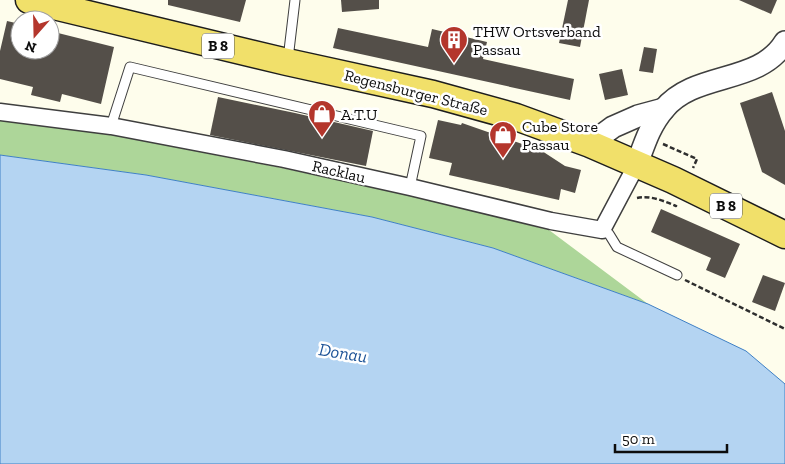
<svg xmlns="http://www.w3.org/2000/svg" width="785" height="464" font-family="'Zilla Slab',serif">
<rect width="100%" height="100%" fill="#fefdec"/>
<path fill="#add699" d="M0,119L109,134L282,168L408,195L549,230L648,304L493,248L372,217L146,175L0,155Z"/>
<path fill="#b4d4f2" stroke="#3f80c5" d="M0,155L146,175L372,217L493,248L648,304L746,351L785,384V464H0Z"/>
<g fill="#544f49">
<path d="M168,0H246L240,22L168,5Z"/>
<path d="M341,0H379V9L342,12Z"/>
<path d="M568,0H589L580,47L559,43Z"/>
<path d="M739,0H777L771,14Z"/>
<path d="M7,21L20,24V50H50V31L114,47L101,104L62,94L60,102L31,95L33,87L0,79V51Z"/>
<path d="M338,28L428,47L432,29L487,42L483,59L574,79L570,100L333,48Z"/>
<path d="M644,47L657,49L653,73L639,71Z"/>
<path d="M622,69L628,95L605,100L599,74Z"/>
<path d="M772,92L785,131V185L762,172L740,103Z"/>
<path d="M218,97L295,113L373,131L366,166L210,135Z"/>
<path d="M438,120L461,125L462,123L542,151L565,166L581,170L575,193L561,189L559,200L449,175L452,163L429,158Z"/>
<path d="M661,209L740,244L725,278L706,270L711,258L651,232Z"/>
<path d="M763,275L785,283L775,311L752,302Z"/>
</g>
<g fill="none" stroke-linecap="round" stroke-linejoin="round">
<defs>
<g id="service">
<path d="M288,59L295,0"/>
<path d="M111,126L130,67L421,136L410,187"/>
<path d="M602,230L609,234L617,247L677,275"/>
</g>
<path id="minor" d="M0,112L111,126L284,159L410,187L551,221L602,230L637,164"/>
<g id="tertiary">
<path d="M590,144L613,127L638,116L664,109"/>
<path d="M637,164C644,145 650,125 664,109C695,71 759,85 785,42"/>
</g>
<path id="primary" d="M29,0L287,62L433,94L516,117L590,144L673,180L785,235"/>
</defs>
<use href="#service" stroke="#3f3f3f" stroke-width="11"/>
<use href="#minor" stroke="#3f3f3f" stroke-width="19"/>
<use href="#tertiary" stroke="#3f3f3f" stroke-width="24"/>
<use href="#primary" stroke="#1d1d1d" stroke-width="29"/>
<g stroke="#2e2e2e" stroke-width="2.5" stroke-dasharray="5 2.5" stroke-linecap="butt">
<path d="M663,144L697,159L693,168"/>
<path d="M637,198C650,195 664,201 676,206V205"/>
<path d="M685,280L785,329"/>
</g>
<use href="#service" stroke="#fff" stroke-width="9"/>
<use href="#minor" stroke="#fff" stroke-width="16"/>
<use href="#tertiary" stroke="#fff" stroke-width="21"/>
<use href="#primary" stroke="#f1e06a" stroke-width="26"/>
</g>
<defs>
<symbol id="building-pin" viewBox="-11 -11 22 30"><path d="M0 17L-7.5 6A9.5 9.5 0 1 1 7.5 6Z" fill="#b4362c" stroke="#fff"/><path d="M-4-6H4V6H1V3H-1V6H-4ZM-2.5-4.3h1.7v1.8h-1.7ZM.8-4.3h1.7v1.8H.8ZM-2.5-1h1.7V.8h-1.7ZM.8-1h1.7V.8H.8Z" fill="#fff"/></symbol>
<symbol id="shop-pin" viewBox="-11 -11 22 30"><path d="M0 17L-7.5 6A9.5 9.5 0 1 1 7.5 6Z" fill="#b4362c" stroke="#fff"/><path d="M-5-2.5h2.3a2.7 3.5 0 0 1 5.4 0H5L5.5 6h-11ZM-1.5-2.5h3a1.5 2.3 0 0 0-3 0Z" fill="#fff"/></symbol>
</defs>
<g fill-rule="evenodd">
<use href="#building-pin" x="438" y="24" width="32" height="43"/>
<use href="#shop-pin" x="306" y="98" width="32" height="43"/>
<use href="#shop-pin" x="487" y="119" width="32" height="43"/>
</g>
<g text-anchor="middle" stroke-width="5" stroke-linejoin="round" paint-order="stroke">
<g fill="#fff" stroke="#555" stroke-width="1">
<rect x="202" y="33.5" width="32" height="25" rx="4"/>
<rect x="710" y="193.5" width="32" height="25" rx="4"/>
</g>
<g font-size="15" font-weight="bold" fill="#0c0c0c">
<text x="218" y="51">B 8</text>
<text x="726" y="211">B 8</text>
</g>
<g font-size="16" fill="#0c0c0c" stroke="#fff" text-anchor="start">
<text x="473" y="37">THW Ortsverband<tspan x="473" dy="18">Passau</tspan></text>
<text x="341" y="120">A.T.U</text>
<text x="522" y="132">Cube Store<tspan x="522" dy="18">Passau</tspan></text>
</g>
<g font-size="16" fill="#0c0c0c" stroke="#fff">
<text transform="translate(416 92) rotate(14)" y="6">Regensburger Straße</text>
<text transform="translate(339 171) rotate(13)" y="6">Racklau</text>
</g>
<g font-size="18" font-style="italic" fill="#1d5397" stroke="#fff">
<text transform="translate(343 353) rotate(9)" y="6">Donau</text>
</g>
</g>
<g transform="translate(35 35) rotate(200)"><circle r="24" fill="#ffffff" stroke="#9e9e9e"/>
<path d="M0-4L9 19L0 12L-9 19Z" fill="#b4362c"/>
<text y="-8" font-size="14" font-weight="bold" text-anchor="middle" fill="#0c0c0c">N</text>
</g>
<path d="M615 444v8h112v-8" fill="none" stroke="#0c0c0c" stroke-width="2.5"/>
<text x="622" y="444" font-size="15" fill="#0c0c0c" stroke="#ffffff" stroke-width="4" paint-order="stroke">50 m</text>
</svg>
